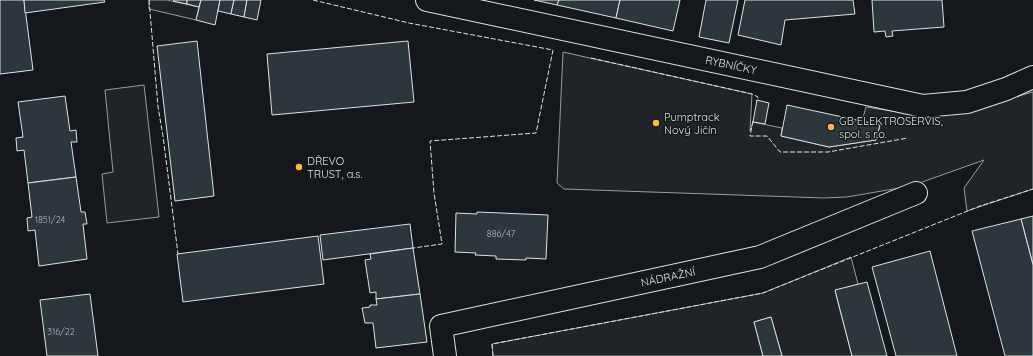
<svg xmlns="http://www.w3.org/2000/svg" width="1033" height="356" font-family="Quicksand,sans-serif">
<rect width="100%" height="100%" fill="#14181c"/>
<g fill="#202428" stroke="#939e99">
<path d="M149,0H167L199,7L196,20L149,9Z"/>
<path d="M563,52L752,94L750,131L753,122L782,128L781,136L829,147L876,140L880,125L862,121L866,107L917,115L953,114L1033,92V189L967,211L964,188L984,160L911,186L847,197L824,198L564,189L557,183Z"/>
<path d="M144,85L159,217L107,223L102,174L113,172L105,90Z"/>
<path d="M851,257L858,284L835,291L852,356H782L771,317L754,322L763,356H493L492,344L763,293Z"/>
</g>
<g fill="#2c363c" stroke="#d8e6dc">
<path d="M0,0H24L33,70L0,74Z"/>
<path d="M24,0H104L105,2L25,13Z"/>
<path d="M174,0H187V4L173,1Z"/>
<path d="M187,0H201L199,7L187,4Z"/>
<path d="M201,0H220L215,25L196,20Z"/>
<path d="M220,0H234L231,14L218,11Z"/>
<path d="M234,0H247L244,17L231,14Z"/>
<path d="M247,0H261L257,20L244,17Z"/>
<path d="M534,0H559L557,5Z"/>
<path d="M559,0H620L616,18L557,5Z"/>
<path d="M620,0H680L673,31L616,18Z"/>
<path d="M706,0H738L729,43L699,37Z"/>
<path d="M745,0H853L855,14L785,20L781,45L738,35Z"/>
<path d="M872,0H942L944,27L892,31L893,36L886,37L885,31L874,32Z"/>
<path d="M197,41L214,196L175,201L157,46Z"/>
<path d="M408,41L414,102L272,115L267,54Z"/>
<path d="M65,96L70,131L76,130L77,142H71L76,177L28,183L24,150L17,151L16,138L23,137L18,102Z"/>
<path d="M757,100L769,103L765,124L753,122Z"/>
<path d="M787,105L880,125L876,140L829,147L781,136Z"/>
<path d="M76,177L81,212H85L87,224H83L87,259L39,266L35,230L28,231L27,218L32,217L28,183Z"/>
<path d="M477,212L548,215L546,259L526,258V260L496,259V256L475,255L476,253L455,252L456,213L477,214Z"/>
<path d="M1033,216V265L1021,219Z"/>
<path d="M1021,219L1033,265V356H1005L972,231Z"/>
<path d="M410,224L413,248L323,260L320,235Z"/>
<path d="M318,236L324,284L183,302L177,254Z"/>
<path d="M413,248L420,294L376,299V292L370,293L365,260L371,259L370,254Z"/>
<path d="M930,251L957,356H896L872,267Z"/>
<path d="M867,282L887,356H852L835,290Z"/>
<path d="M90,294L98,356H47L40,300Z"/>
<path d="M420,294L427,342L376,348L373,323H365L362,308L370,307V305H377L376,299Z"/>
<path d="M771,317L782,356H763L754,322Z"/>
</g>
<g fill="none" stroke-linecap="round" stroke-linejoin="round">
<defs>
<g id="minor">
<path d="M427,0L923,106L967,102L1006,89L1033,77"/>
<path d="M445,356L441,326L760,257L916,193"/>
</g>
</defs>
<use href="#minor" stroke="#d8e6dc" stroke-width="24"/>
<use href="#minor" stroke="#14181c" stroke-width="22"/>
<g stroke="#d8e6dc" stroke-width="1" stroke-dasharray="5 2" stroke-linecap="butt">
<path d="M149,0L158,107L163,136L178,254"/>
<path d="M313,0L409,23L553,50L536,133L430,141L434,193L442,244L413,248"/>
<path d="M591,58L752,94L758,97L756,101"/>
<path d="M753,121L750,136H767L780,152H828L908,138"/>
<path d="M493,356L492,344L763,293L980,206L1033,189"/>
</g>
</g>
<g fill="#ffb74d" stroke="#14181c" stroke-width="1.5">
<circle cx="656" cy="123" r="4"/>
<circle cx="831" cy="127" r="4"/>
<circle cx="299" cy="167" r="4"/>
</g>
<g text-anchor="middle" stroke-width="3" stroke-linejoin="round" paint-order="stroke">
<g font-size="9" fill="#adbab4">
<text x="50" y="223">1851/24</text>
<text x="501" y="237">886/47</text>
<text x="61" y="335">316/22</text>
</g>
<g font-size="11" fill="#d8e6dc" stroke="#14181c">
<text transform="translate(731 65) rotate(12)" y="4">RYBNÍČKY</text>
<text transform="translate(668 277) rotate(-12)" y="4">NÁDRAŽNÍ</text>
</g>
<g font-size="11" fill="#d8e6dc" stroke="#14181c" text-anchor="start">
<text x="664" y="121">Pumptrack<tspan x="664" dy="13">Nový Jičín</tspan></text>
<text x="839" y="125">GB ELEKTROSERVIS,<tspan x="839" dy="13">spol. s r.o.</tspan></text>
<text x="307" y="165">DŘEVO<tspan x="307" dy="13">TRUST, a.s.</tspan></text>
</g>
</g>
</svg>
